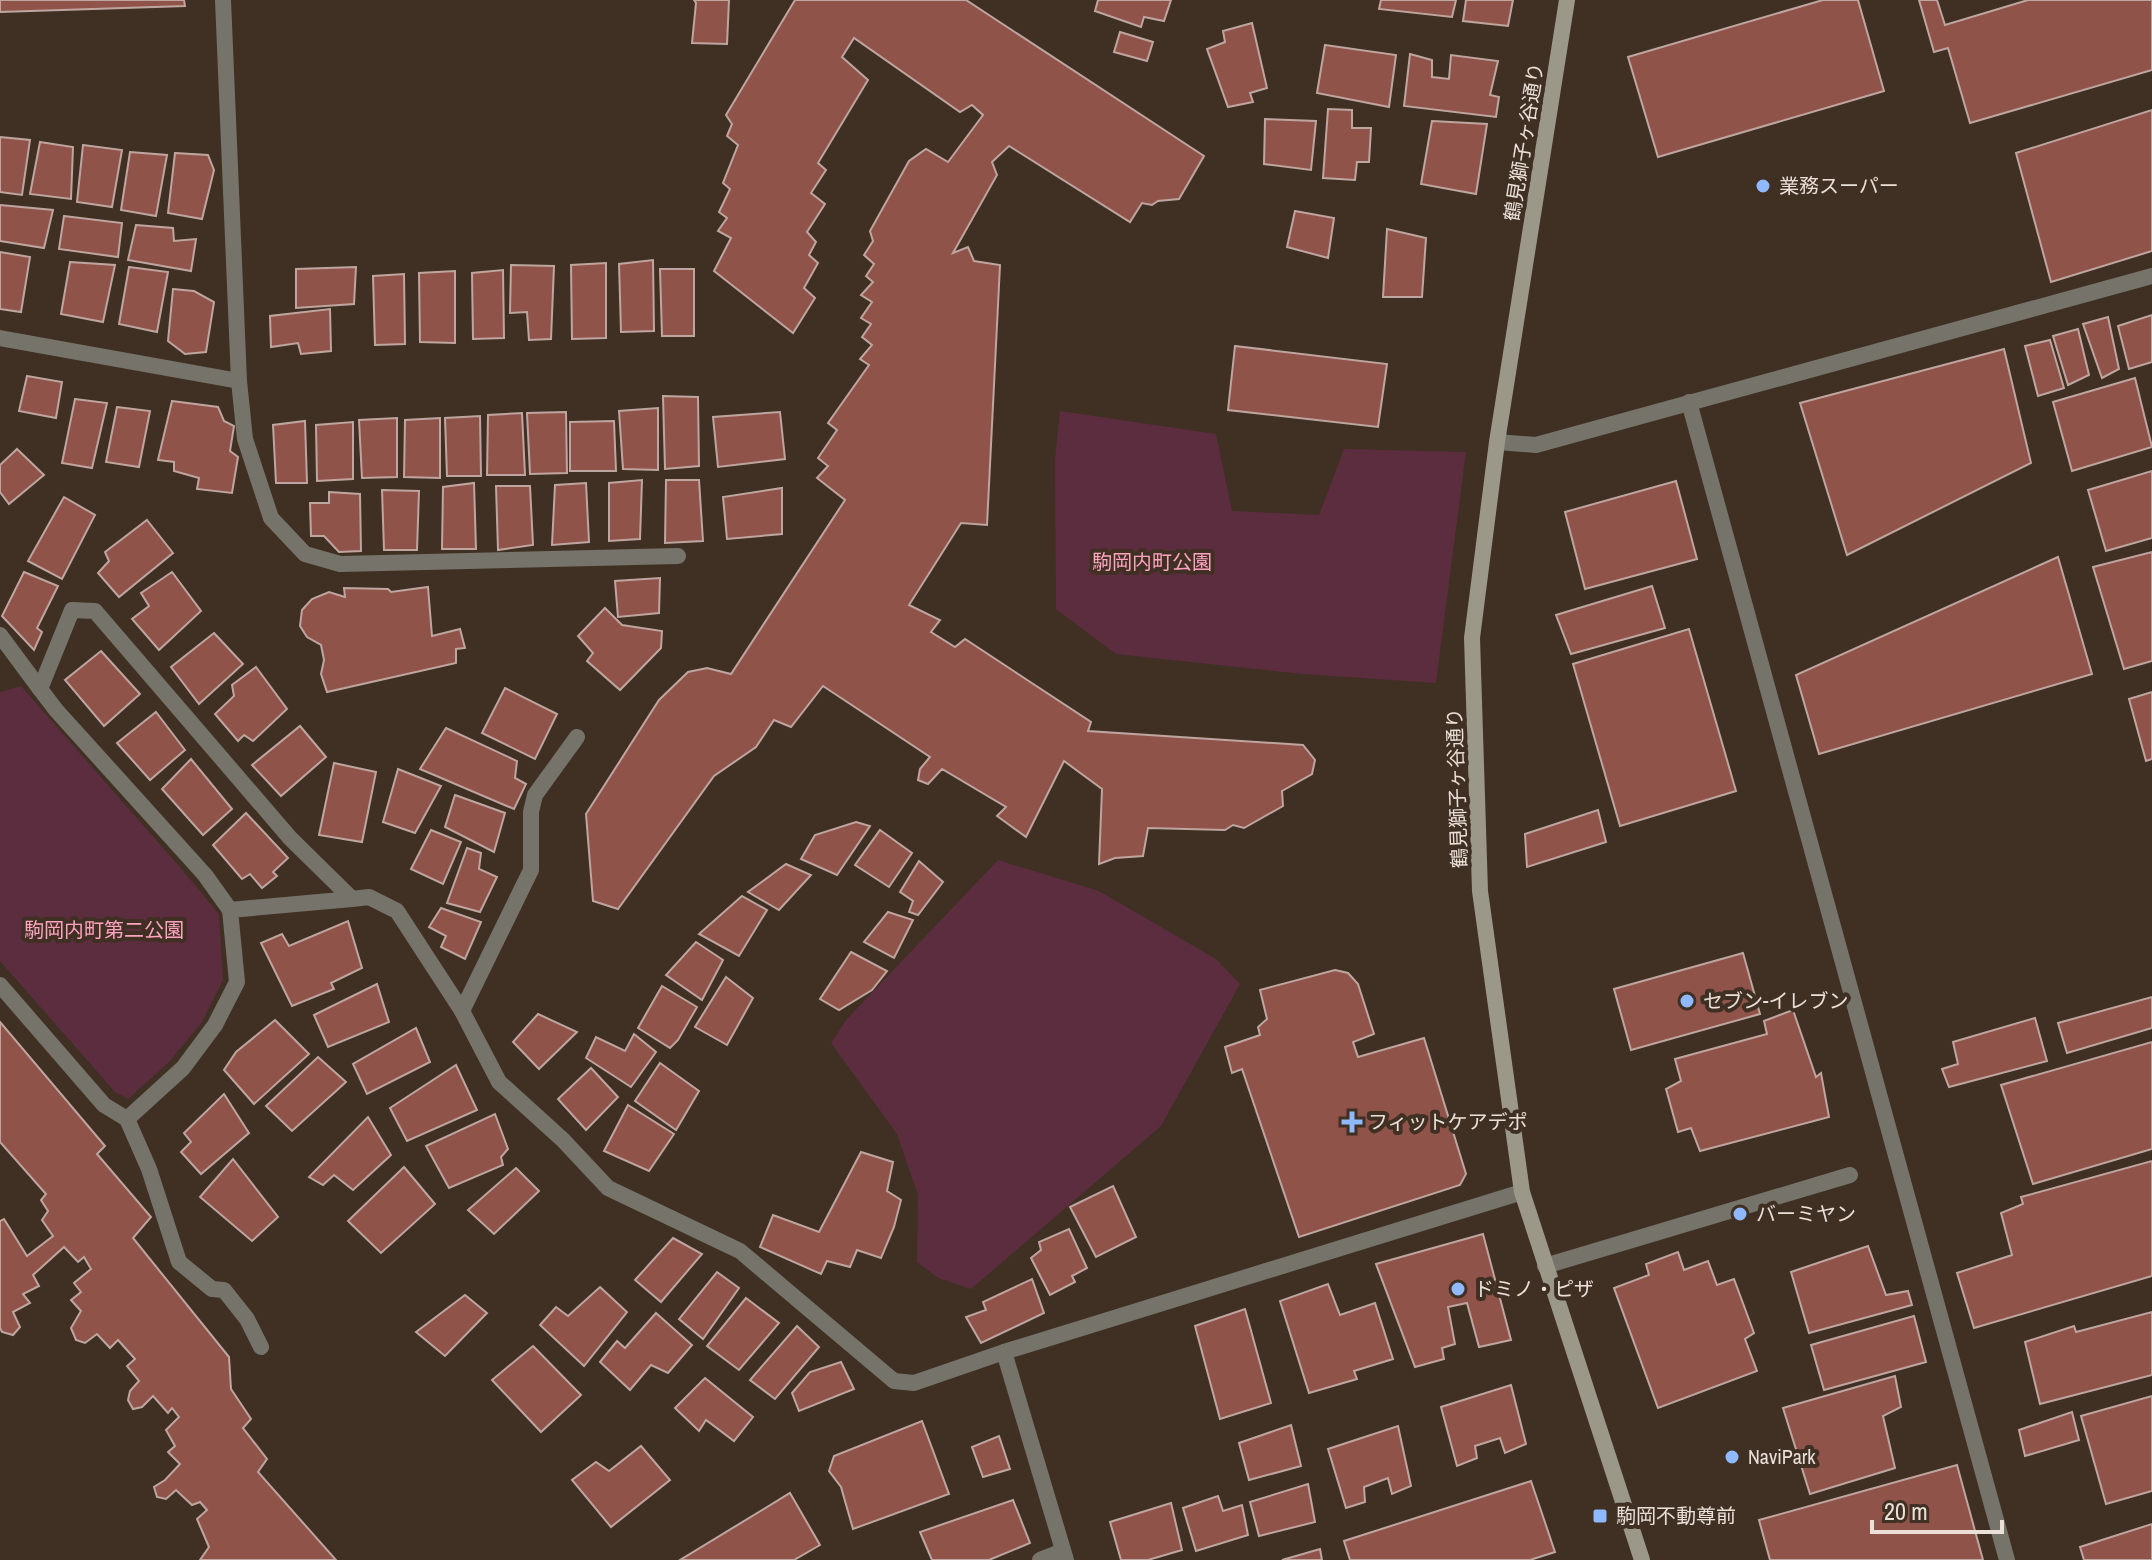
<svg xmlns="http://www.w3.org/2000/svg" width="2152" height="1560" font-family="'Archivo Narrow','Noto Sans JP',sans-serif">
<rect width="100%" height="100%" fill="#3f3023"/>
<g fill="#5b2d3e">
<path d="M1060,411L1216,434L1232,511L1319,515L1344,449L1466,452L1436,683L1302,674L1116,654L1056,609L1055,460Z"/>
<path d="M21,686L184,872L219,914L223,980L202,1022L169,1062L128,1099L115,1092L0,961V692Z"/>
<path d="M998,860L1099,891L1216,959L1240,984L1161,1126L971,1289L938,1278L917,1262L918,1195L897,1134L831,1043L846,1020Z"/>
</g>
<g fill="#905349" stroke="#bfa5a0" stroke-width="2">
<path d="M0,0H184L185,6L0,12Z"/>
<path d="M694,0H729L727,44L692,43L696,3Z"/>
<path d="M795,0H966L1204,156L1179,199L1158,201L1152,205L1142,203L1130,222L1009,146L992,162L997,175L953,253L968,247L974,261L1000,265L987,525L961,523L909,605L940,620L931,632L955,647L965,639L1091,722L1088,731L1303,745L1315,760L1312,774L1282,791L1283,806L1244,828L1233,825L1225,830L1148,828L1143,856L1115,858L1099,864L1102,789L1064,761L1026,837L997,816L1006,807L942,769L928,784L918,780L920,769L930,757L823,686L791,727L774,720L756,747L714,776L618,909L593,901L586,814L659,700L688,672L707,668L731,674L845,500L817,478L828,466L818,458L837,430L828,423L869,365L860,359L872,345L862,337L871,324L861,318L872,302L861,295L873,282L866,276L874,264L864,255L873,241L870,231L909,161L926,149L948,162L983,115L972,105L960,112L854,38L842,57L868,80L818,163L826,170L811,193L825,204L807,232L816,242L809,255L818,263L804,288L815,298L793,333L714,271L731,238L718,231L727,218L719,212L730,189L723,183L738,145L727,136L732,124L726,115Z"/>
<path d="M1098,0H1171L1164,21L1144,17L1141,27L1095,11Z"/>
<path d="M1381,0H1456L1452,17L1379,9Z"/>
<path d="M1466,0H1513L1508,26L1463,21Z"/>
<path d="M1823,0H1858L1884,91L1658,157L1628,57Z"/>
<path d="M1919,0H1937L1945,25L2028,0H2152V70L1970,123L1948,48L1934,52Z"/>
<path d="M1252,23L1267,88L1250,93L1253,102L1228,107L1207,49L1225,42L1223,31Z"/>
<path d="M1120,32L1153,42L1147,61L1114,52Z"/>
<path d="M1325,45L1396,55L1389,107L1317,93Z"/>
<path d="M1410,54L1432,60V77L1449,79L1451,55L1498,61L1490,95L1499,97L1496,117L1404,106Z"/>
<path d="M1328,109L1352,110V128H1371L1369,162H1357L1355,180L1323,178Z"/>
<path d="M2152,110V251L2051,282L2016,153Z"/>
<path d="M1265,119L1316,121L1311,170L1264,164Z"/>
<path d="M1432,121L1487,124L1476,194L1421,184Z"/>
<path d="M0,137L30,140L22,195L0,192Z"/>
<path d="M40,142L73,147L71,199L30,194Z"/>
<path d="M83,145L122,150L112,207L77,202Z"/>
<path d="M130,152L167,155L156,216L121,210Z"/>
<path d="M175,153L208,155L214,170L202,219L168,213Z"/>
<path d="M0,205L53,210L44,248L0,241Z"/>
<path d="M1295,211L1334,218L1328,258L1287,247Z"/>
<path d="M64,216L122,223L118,257L59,249Z"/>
<path d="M136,225L173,228L174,241L196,239L191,271L128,260Z"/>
<path d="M1387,229L1426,238L1422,297H1383Z"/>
<path d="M0,252L30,257L21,312L0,309Z"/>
<path d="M653,260L654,331L621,332L619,264Z"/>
<path d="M70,262L115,265L103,322L61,314Z"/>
<path d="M606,263V338L572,339L571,265Z"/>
<path d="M511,265L554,266L551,339L529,340L527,312L510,313Z"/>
<path d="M129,267L168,272L157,332L119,324Z"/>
<path d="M356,267L354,304L296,308V269Z"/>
<path d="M660,269H694V336H662Z"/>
<path d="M503,270L504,338L473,339L472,273Z"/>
<path d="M455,271V343L420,342L419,273Z"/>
<path d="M404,274L405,344L375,345L373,276Z"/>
<path d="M173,289L194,291L214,302L206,352L185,354L168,341Z"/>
<path d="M330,309L331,351L301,354L298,343L271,347L270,316Z"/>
<path d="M2152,315V362L2129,369L2118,326Z"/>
<path d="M2108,317L2119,369L2102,378L2083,324Z"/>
<path d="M2078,329L2089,375L2068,385L2053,336Z"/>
<path d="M2050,340L2064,388L2038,396L2025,346Z"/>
<path d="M1235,346L1387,364L1378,427L1228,410Z"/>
<path d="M2004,349L2031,463L1847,555L1800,403Z"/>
<path d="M27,376L62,382L56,418L19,411Z"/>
<path d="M2135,378L2152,447L2072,471L2053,402Z"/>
<path d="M663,396L698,397L699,466L665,469Z"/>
<path d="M75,399L107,403L92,468L62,463Z"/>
<path d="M172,401L218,407L224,421L234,426L230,451L238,457L232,493L197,489L199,478L174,471V462L158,460Z"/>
<path d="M117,407L150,411L139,467L106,462Z"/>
<path d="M658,408V470L623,469L619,411Z"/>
<path d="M566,412L567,473L530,474L527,413Z"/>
<path d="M780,412L785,459L718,467L713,417Z"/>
<path d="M522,413L525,475H487L488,415Z"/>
<path d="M480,416L481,476H447L445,418Z"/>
<path d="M397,418V477L362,478L359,420Z"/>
<path d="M440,418V478L404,477L405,420Z"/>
<path d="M305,421L307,483H276L273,425Z"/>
<path d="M614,421L616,471H570V422Z"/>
<path d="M353,422V479L317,481L316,425Z"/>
<path d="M17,449L44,475L9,504L0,492V465Z"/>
<path d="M2152,471V538L2106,551L2088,490Z"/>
<path d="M642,480L640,539L609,541V483Z"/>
<path d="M666,480H699L703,541L665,543Z"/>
<path d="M1676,481L1697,559L1585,589L1565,512Z"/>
<path d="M474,483L476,549H442L443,487Z"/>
<path d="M586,483L589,542L552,545L555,485Z"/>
<path d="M496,486H530L533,545L498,550Z"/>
<path d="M782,488V534L727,539L723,497Z"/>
<path d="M382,490L419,491L417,550H384Z"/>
<path d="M329,492L360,494L361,551L339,552L324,536H311L310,503H329Z"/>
<path d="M64,497L95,515L62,579L28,561Z"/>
<path d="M147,520L173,553L119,597L98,573L109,561L105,552Z"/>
<path d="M2152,552V661L2124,669L2093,567Z"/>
<path d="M2058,557L2092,674L1819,754L1796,675Z"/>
<path d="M24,572L58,586L37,628L42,632L34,650L2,616Z"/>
<path d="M172,572L201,611L159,650L132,619L149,606L141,593Z"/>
<path d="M660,578L659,613L618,617L615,581Z"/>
<path d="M1652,586L1665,628L1571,654L1556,615Z"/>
<path d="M428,587L432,636L460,629L465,648L456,649V663L327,692L321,674L324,660L321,645L307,637L300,626L302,610L312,599L329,592L345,597L344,588L388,589L391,592Z"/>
<path d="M605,608L622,625L662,631L661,648L620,690L587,661L593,653L578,636Z"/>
<path d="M1689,629L1736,791L1620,826L1573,664Z"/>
<path d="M214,633L243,664L199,704L171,667Z"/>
<path d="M101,651L140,694L104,726L65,680Z"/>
<path d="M256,667L287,709L253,741L244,735L238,741L215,714L234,696L232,685Z"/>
<path d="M505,688L557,714L535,759L482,733Z"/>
<path d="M2152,692V759L2146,761L2129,699Z"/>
<path d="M156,712L185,750L150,780L117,743Z"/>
<path d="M300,726L326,757L281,796L252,765Z"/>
<path d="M446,728L517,761L515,778L526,784L514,809L420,769Z"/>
<path d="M191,759L232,809L203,835L162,789Z"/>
<path d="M334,763L376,772L362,842L319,835Z"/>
<path d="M398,769L441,786L415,833L383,822Z"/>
<path d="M455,795L505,813L494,852L445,827Z"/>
<path d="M1598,810L1606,842L1527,867L1525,834Z"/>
<path d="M246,813L288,858L273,872L277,876L262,888L250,874L242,879L213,845Z"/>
<path d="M856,822L870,826L837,875L801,859L815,835Z"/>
<path d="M431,830L461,842L443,884L411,869Z"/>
<path d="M880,830L912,853L889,887L855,865Z"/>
<path d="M467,848L481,853L479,869L497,877L480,912L447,903Z"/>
<path d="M919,861L943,882L918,915L909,912L913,901L900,892Z"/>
<path d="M786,864L811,875L779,910L748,892Z"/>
<path d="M742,896L767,910L739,956L699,934Z"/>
<path d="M441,908L481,922L465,959L441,947L446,936L429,927Z"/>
<path d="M888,912L913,920L894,958L864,942Z"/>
<path d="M348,921L362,968L331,983L334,989L292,1006L261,943L282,934L289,946Z"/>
<path d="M696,942L723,960L702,1000L666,975Z"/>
<path d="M851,952L887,971L872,990L839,1010L820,999Z"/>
<path d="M1743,953L1760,1014L1631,1050L1614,989Z"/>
<path d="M1335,970L1348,973L1358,984L1374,1034L1353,1042L1358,1057L1424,1038L1466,1174L1460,1185L1299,1237L1242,1069L1232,1073L1225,1047L1260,1035L1258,1027L1267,1019L1260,990Z"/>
<path d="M726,977L753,998L727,1045L695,1027Z"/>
<path d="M377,984L389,1022L328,1047L314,1015Z"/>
<path d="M662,986L697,1007L678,1040L670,1048L638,1028Z"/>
<path d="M2152,997V1028L2067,1053L2058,1023Z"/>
<path d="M1793,1010L1816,1077L1821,1073L1829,1117L1700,1151L1691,1128L1678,1132L1666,1089L1681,1081L1675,1059L1767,1034L1764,1021Z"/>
<path d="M538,1014L577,1032L539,1069L513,1042Z"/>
<path d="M2035,1018L2047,1061L1949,1087L1942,1069L1958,1064L1953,1042Z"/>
<path d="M275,1020L309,1054L254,1104L224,1070L236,1052Z"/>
<path d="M0,1022L105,1146L97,1154L151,1217L133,1238L229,1357L231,1389L251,1419L243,1428L267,1459L258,1472L336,1560H200L209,1547L197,1519L207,1510L200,1502L192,1505L176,1490L166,1499L157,1497L154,1487L165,1480L180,1464L168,1452L175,1446L166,1430L179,1417L172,1408L168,1413L153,1396L142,1407L133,1409L128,1400L130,1391L139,1381L127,1366L135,1359L118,1340L110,1348L97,1334L85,1343L76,1340L71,1328L81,1311L71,1300L81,1292L74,1283L91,1269L84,1257L78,1262L64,1247L33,1275L39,1286L23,1294L30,1303L13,1312L20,1327L13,1335L2,1332L0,1328V1221L4,1219L27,1256L53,1236L42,1220L48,1211L41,1200L46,1194L0,1142Z"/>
<path d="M416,1028L430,1062L367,1094L353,1064Z"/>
<path d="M634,1034L656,1052L631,1087L586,1058L596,1037L625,1051Z"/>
<path d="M2152,1042V1149L2033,1184L2001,1085Z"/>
<path d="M318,1057L346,1082L292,1131L266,1106Z"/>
<path d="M660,1063L699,1091L676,1130L635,1101Z"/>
<path d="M456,1065L477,1110L407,1141L390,1108Z"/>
<path d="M591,1068L618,1097L586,1130L558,1099Z"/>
<path d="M224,1094L249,1133L201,1174L181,1152L191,1142L184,1133Z"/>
<path d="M628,1105L674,1134L649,1171L604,1151Z"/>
<path d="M495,1114L508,1149L501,1157L503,1165L449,1188L426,1146Z"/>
<path d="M368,1117L391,1155L353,1190L334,1175L323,1185L309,1177Z"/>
<path d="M861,1152L893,1162L887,1191L901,1200L894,1227L881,1258L857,1250L850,1267L827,1261L821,1274L760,1247L773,1215L819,1232Z"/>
<path d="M233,1159L278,1217L252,1241L200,1197Z"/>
<path d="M2152,1161V1276L1974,1328L1957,1273L2012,1255L2001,1213L2023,1204L2021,1197Z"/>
<path d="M404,1167L435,1204L381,1253L348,1221Z"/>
<path d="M516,1168L539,1191L494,1234L468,1210Z"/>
<path d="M1113,1186L1136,1237L1096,1257L1070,1207Z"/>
<path d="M1069,1229L1087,1268L1072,1276L1075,1282L1050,1295L1031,1258L1041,1250L1039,1242Z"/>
<path d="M1483,1234L1511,1340L1479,1347L1467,1303L1448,1307L1455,1344L1442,1348L1444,1359L1415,1367L1376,1264Z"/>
<path d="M673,1238L702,1254L661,1302L635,1280Z"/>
<path d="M1868,1246L1886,1295L1908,1291L1912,1305L1809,1333L1791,1272Z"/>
<path d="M1678,1252L1684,1270L1708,1261L1717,1285L1734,1279L1754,1333L1745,1339L1757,1371L1658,1408L1614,1288L1649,1275L1646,1264Z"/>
<path d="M717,1272L739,1288L703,1339L679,1319Z"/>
<path d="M1032,1279L1044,1313L981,1343L966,1317L986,1310L983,1302Z"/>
<path d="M1328,1284L1340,1315L1375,1303L1393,1359L1354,1371L1357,1379L1309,1393L1280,1301Z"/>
<path d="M600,1287L627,1312L584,1366L540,1325L556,1307L568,1316Z"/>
<path d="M465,1295L487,1313L445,1356L416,1332Z"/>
<path d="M746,1298L779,1323L739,1370L707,1346Z"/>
<path d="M1245,1309L1271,1403L1220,1419L1195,1326Z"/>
<path d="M2152,1312V1375L2040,1404L2025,1342L2074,1326L2076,1332Z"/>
<path d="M656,1313L692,1345L668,1373L651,1365L630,1390L600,1362L617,1341L625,1348Z"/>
<path d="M1914,1316L1926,1362L1824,1390L1811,1345Z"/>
<path d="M797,1326L819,1347L775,1399L750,1380Z"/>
<path d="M533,1346L581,1395L541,1432L492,1380Z"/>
<path d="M841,1362L854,1389L799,1411L792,1393L810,1372Z"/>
<path d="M1895,1376L1901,1407L1883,1416L1895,1468L1810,1494L1783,1408Z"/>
<path d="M705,1378L753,1417L734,1441L706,1420L699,1431L675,1408Z"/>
<path d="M1511,1385L1526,1444L1505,1453L1500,1438L1475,1446L1477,1458L1457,1466L1441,1407Z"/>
<path d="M2152,1396V1491L2106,1504L2081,1416Z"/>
<path d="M2072,1412L2079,1440L2025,1456L2019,1430Z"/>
<path d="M922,1421L949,1494L853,1529L841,1487L829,1471L834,1456Z"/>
<path d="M1291,1425L1301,1466L1249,1480L1239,1443Z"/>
<path d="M1398,1426L1411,1486L1392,1494L1388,1478L1364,1487L1365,1502L1346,1508L1328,1449Z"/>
<path d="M999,1436L1010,1469L983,1477L972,1447Z"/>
<path d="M641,1446L670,1480L611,1527L572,1480L596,1462L609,1471Z"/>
<path d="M1957,1465L1983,1560H1770L1759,1520Z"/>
<path d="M1531,1481L1555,1552L1530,1560H1350L1344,1541Z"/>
<path d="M1308,1484L1315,1522L1259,1536L1250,1502Z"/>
<path d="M790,1493L820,1545L794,1560H680Z"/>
<path d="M1218,1496L1223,1511L1242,1505L1248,1535L1196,1551L1183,1508Z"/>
<path d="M1013,1500L1030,1543L989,1560H932L920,1532Z"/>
<path d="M1171,1503L1182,1550L1148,1560H1121L1110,1522Z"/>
<path d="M2152,1524V1560H2084L2080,1547Z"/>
<path d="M1320,1549L1322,1560H1282Z"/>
</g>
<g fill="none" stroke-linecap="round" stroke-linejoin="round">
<g stroke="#76746a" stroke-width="16">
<path d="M0,635L40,689"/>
<path d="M230,910L237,982L215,1025L183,1068L127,1119L149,1169L179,1262L212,1289L224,1290L247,1319L261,1347"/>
<path d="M0,985L104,1105L127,1119"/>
<path d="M1545,1266L1850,1175"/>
</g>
<g stroke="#76746a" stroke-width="16">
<path d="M223,0L239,381L245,439L271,518L305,554L340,564L678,556"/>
<path d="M0,338L239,381"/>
<path d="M1689,402L2007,1560"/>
<path d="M1497,442L1536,445L2152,276"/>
<path d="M352,899L290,838L95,611L72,610L40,689L56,710L205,875L230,910L352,899L369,897L397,911L462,1011L499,1082L563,1140L608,1188L740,1251L894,1381L914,1383L1004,1352L1522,1192"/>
<path d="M462,1011L531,870V812L535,795L577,737"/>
<path d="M1004,1352L1066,1560"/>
<path d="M1040,1560L1063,1551"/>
</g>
<path stroke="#9b9789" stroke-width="16" d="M1567,0L1497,442L1472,638L1480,891L1522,1192L1642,1560"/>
</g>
<g fill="#90b8fd" stroke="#3f3023" stroke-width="3">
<circle cx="1763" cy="186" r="8"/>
<circle cx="1687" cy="1001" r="8"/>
<path d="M1348 1110h8v8h8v8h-8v8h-8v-8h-8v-8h8z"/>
<circle cx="1740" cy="1214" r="8"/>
<circle cx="1458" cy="1289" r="8"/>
<circle cx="1732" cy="1457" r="8"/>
<rect x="1592" y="1508" width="16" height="16" rx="4"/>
</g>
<g text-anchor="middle" stroke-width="8" stroke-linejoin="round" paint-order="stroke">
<g font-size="20" fill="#eae0d8" stroke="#3f3023">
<text transform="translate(1524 142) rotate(-81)" y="7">鶴見獅子ヶ谷通り</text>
<text transform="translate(1457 788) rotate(-92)" y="7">鶴見獅子ヶ谷通り</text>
</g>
<g font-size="20" fill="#eae0d8" stroke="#3f3023" text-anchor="start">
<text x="1779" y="193">業務スーパー</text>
<text x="1703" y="1008">セブン-イレブン</text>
<text x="1368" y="1129">フィットケアデポ</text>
<text x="1756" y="1221">バーミヤン</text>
<text x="1474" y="1296">ドミノ・ピザ</text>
<text x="1748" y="1464">NaviPark</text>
<text x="1616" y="1523">駒岡不動尊前</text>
</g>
<g font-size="20" fill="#fea2c2" stroke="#3f3023">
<text x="1152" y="569">駒岡内町公園</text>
<text x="104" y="937">駒岡内町第二公園</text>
</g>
</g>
<path d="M1872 1520v12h130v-12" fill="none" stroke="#eae0d8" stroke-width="4"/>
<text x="1884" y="1520" font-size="24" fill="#eae0d8" stroke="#3f3023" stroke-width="6" paint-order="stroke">20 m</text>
</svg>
